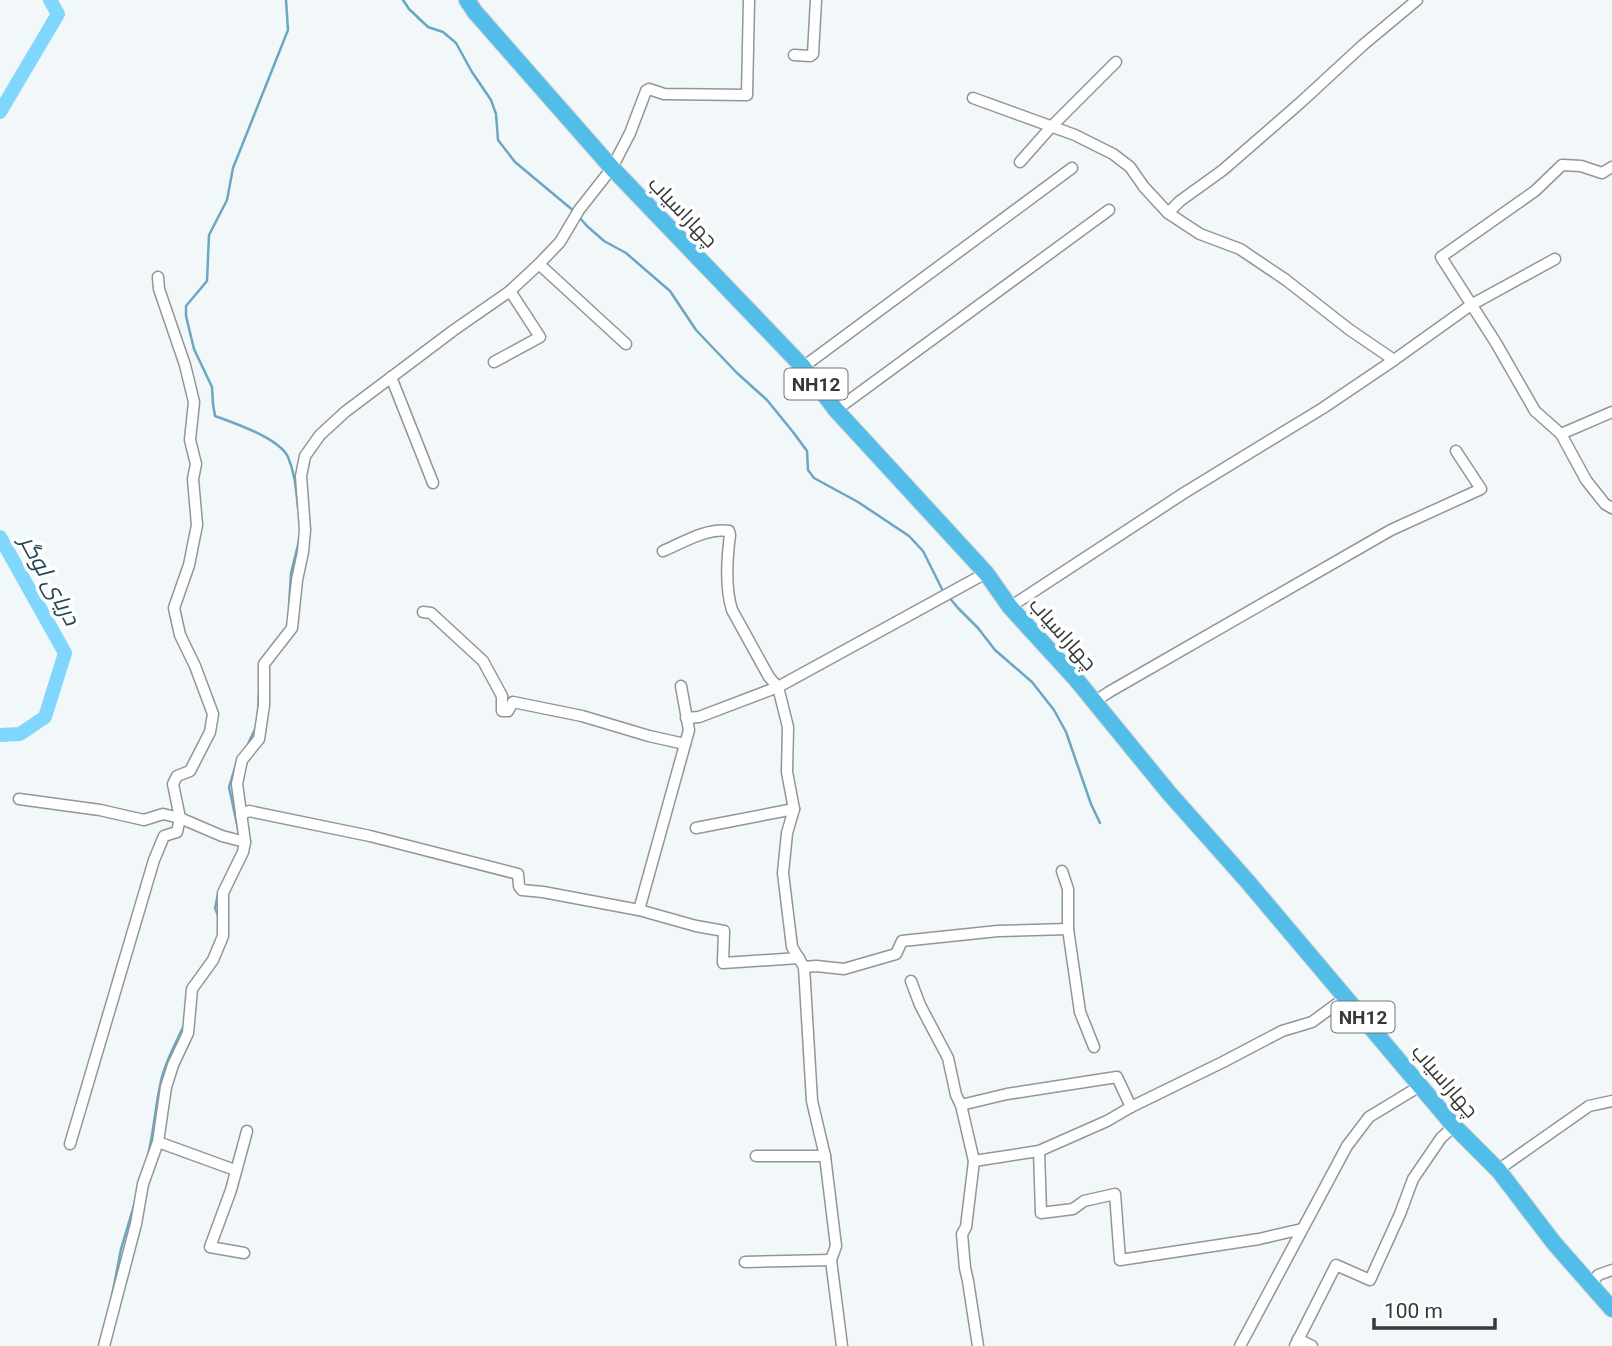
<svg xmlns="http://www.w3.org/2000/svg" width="1612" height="1346" font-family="Roboto,Cairo,sans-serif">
<rect width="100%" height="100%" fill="#f2f7f9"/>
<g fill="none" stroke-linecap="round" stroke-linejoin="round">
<g stroke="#6aa7c2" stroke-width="2.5">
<path d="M286,0L288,30L233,168L227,200L209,235L207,281L186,306V316L194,349L212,387L213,404L215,416C234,423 279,438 288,457C295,473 296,490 298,507"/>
<path d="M403,0L409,9L428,27L443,32L456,43L472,72L491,100L496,114L498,140L515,162L575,212"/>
<path d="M579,217L587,226L604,241L626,253L670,291L696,330L737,373L767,400L793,432L807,451L808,470L814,478L858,502L909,536L923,551L943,591"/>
<path d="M948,596L958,608L978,628L995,650L1032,682L1054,710L1066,732L1091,804L1100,823"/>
<path d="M289,606L291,573L299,541"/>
<path d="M258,714L259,693"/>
<path d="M248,744L257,725"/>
<path d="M238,758L229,787L238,829"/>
<path d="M225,878L234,859"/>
<path d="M218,894L215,908L219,918"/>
<path d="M147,1159C154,1133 155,1107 161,1081C165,1062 176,1043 184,1025"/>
<path d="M111,1301L121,1249L135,1202"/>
</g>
<g stroke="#80d6fc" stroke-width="14">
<path d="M0,112L58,14L50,0"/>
<path d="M0,537L65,653L45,717L20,734L0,735"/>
</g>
<defs>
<g id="minor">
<path d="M794,55L810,56L813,54L816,0"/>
<path d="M973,98L1075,135L1113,154L1130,167L1144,187L1168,213L1200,234L1240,249L1286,280L1350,330L1394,360"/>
<path d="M1020,162L1051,127L1116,62"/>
<path d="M1612,167L1602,173L1581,166L1562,165L1535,191L1441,257L1496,343L1535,411L1561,434L1586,480L1605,504L1612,508"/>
<path d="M1168,213L1180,201L1223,170L1300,103L1363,45L1417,0"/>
<path d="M539,264L626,344"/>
<path d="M494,362L540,337L510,291"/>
<path d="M803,367L1072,168"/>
<path d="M391,377L433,483"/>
<path d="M836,410L1109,210"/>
<path d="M1561,434L1612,412"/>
<path d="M663,551C682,543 708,527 729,531L730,535C727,558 725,588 732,610L769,677L778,687L788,727L787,772L794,809L787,833L783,873L792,947L804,967L812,1101L825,1156L836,1246L831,1260L842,1346"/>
<path d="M1010,607L1184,493L1323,408L1394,360L1471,305L1555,259"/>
<path d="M423,612L431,613L483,661L502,696V711H508L513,702L582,716L649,736L685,744"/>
<path d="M1094,702L1109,692L1391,530L1481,489L1456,451"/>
<path d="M686,718L699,717L778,687L986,573"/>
<path d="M19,799L100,810L144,820L163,814L180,818L222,836L245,842"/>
<path d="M241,815L249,811L370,836L518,874L519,886L522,890L543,892L639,910L696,926L724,931L723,963L799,958"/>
<path d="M696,828L794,809"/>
<path d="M1062,871L1068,889V929L1080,1012L1094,1047"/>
<path d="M639,910L689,730L681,686"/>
<path d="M804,967L816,966L844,969L896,954L902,941L998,931L1068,929"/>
<path d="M911,981L920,1005L948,1058L956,1095L961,1105L974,1161L966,1227L962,1234L965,1268L968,1281L978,1346"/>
<path d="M961,1105L1007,1094L1117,1077L1131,1107"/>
<path d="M158,1142L235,1170"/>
<path d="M70,1144L154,860L164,836L177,832L180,818L173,784L177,776L190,771L210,732L213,714L195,666L180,635L174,608L189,565L197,525L193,479L196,464L190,440L194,402L185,365L159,289L158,277"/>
<path d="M1039,1151L1041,1213L1073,1209L1084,1201L1115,1194L1120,1260L1259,1239L1302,1229"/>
<path d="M756,1156H825"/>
<path d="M974,1161L1039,1151L1107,1121L1131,1107L1223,1062L1282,1031L1312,1022L1346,997"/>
<path d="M1499,1171L1505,1165L1589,1106L1612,1101"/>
<path d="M244,1253L210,1247L231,1190L247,1131"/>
<path d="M745,1262L831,1260"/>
<path d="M1591,1285L1598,1275L1612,1270"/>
<path d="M1298,1339L1312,1346"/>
<path d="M104,1346L136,1224L143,1184L158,1142L166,1087L173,1065L188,1033L192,989L213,960L223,936V893L243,852L245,842L237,784L242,760L259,739L264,705V664L292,628L297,580L303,552L305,530L301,476L305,456L320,435L345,412L454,330L510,291L539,264L560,242L579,210L612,168L630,133L646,91L649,89L664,94L747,95L749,0"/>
<path d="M1240,1346L1347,1146L1369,1117L1420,1086"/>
<path d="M1295,1346L1336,1265L1370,1280L1400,1214L1413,1179L1441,1138L1454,1126"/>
</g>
<path id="highway" d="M467,0L475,12L612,168L803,367L836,410L986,573L1010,607L1075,678L1169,793L1248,882L1454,1126L1499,1171L1554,1243L1612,1309"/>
</defs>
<use href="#minor" stroke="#919698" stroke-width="13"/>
<use href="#highway" stroke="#d3d3d3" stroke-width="18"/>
<use href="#minor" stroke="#fff" stroke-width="10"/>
<use href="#highway" stroke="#52bde8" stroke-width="16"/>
</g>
<g text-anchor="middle" stroke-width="7" stroke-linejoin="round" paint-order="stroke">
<g fill="#fff" stroke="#727474" stroke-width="2">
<rect x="784.5" y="368.5" width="63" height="31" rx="5"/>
<rect x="1331.5" y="1001.5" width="63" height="31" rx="5"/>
</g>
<g font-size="19" font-weight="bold" fill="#363839">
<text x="816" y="391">NH12</text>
<text x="1363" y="1024">NH12</text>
</g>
<g font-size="21" fill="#363839" stroke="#fff">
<text transform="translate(683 212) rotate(46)" y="7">چهاراسیاب</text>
<text transform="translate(1063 634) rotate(48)" y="7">چهاراسیاب</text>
<text transform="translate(1445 1081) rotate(49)" y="7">چهاراسیاب</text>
</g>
<g font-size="23" font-style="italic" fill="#224858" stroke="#fff">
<text transform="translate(50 580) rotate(61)" y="8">دریای لوگر</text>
</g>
</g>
<path d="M1374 1318v10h121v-10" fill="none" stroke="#363839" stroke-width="3.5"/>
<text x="1384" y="1318" font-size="21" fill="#363839" stroke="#ffffff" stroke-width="5" paint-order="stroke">100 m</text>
</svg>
